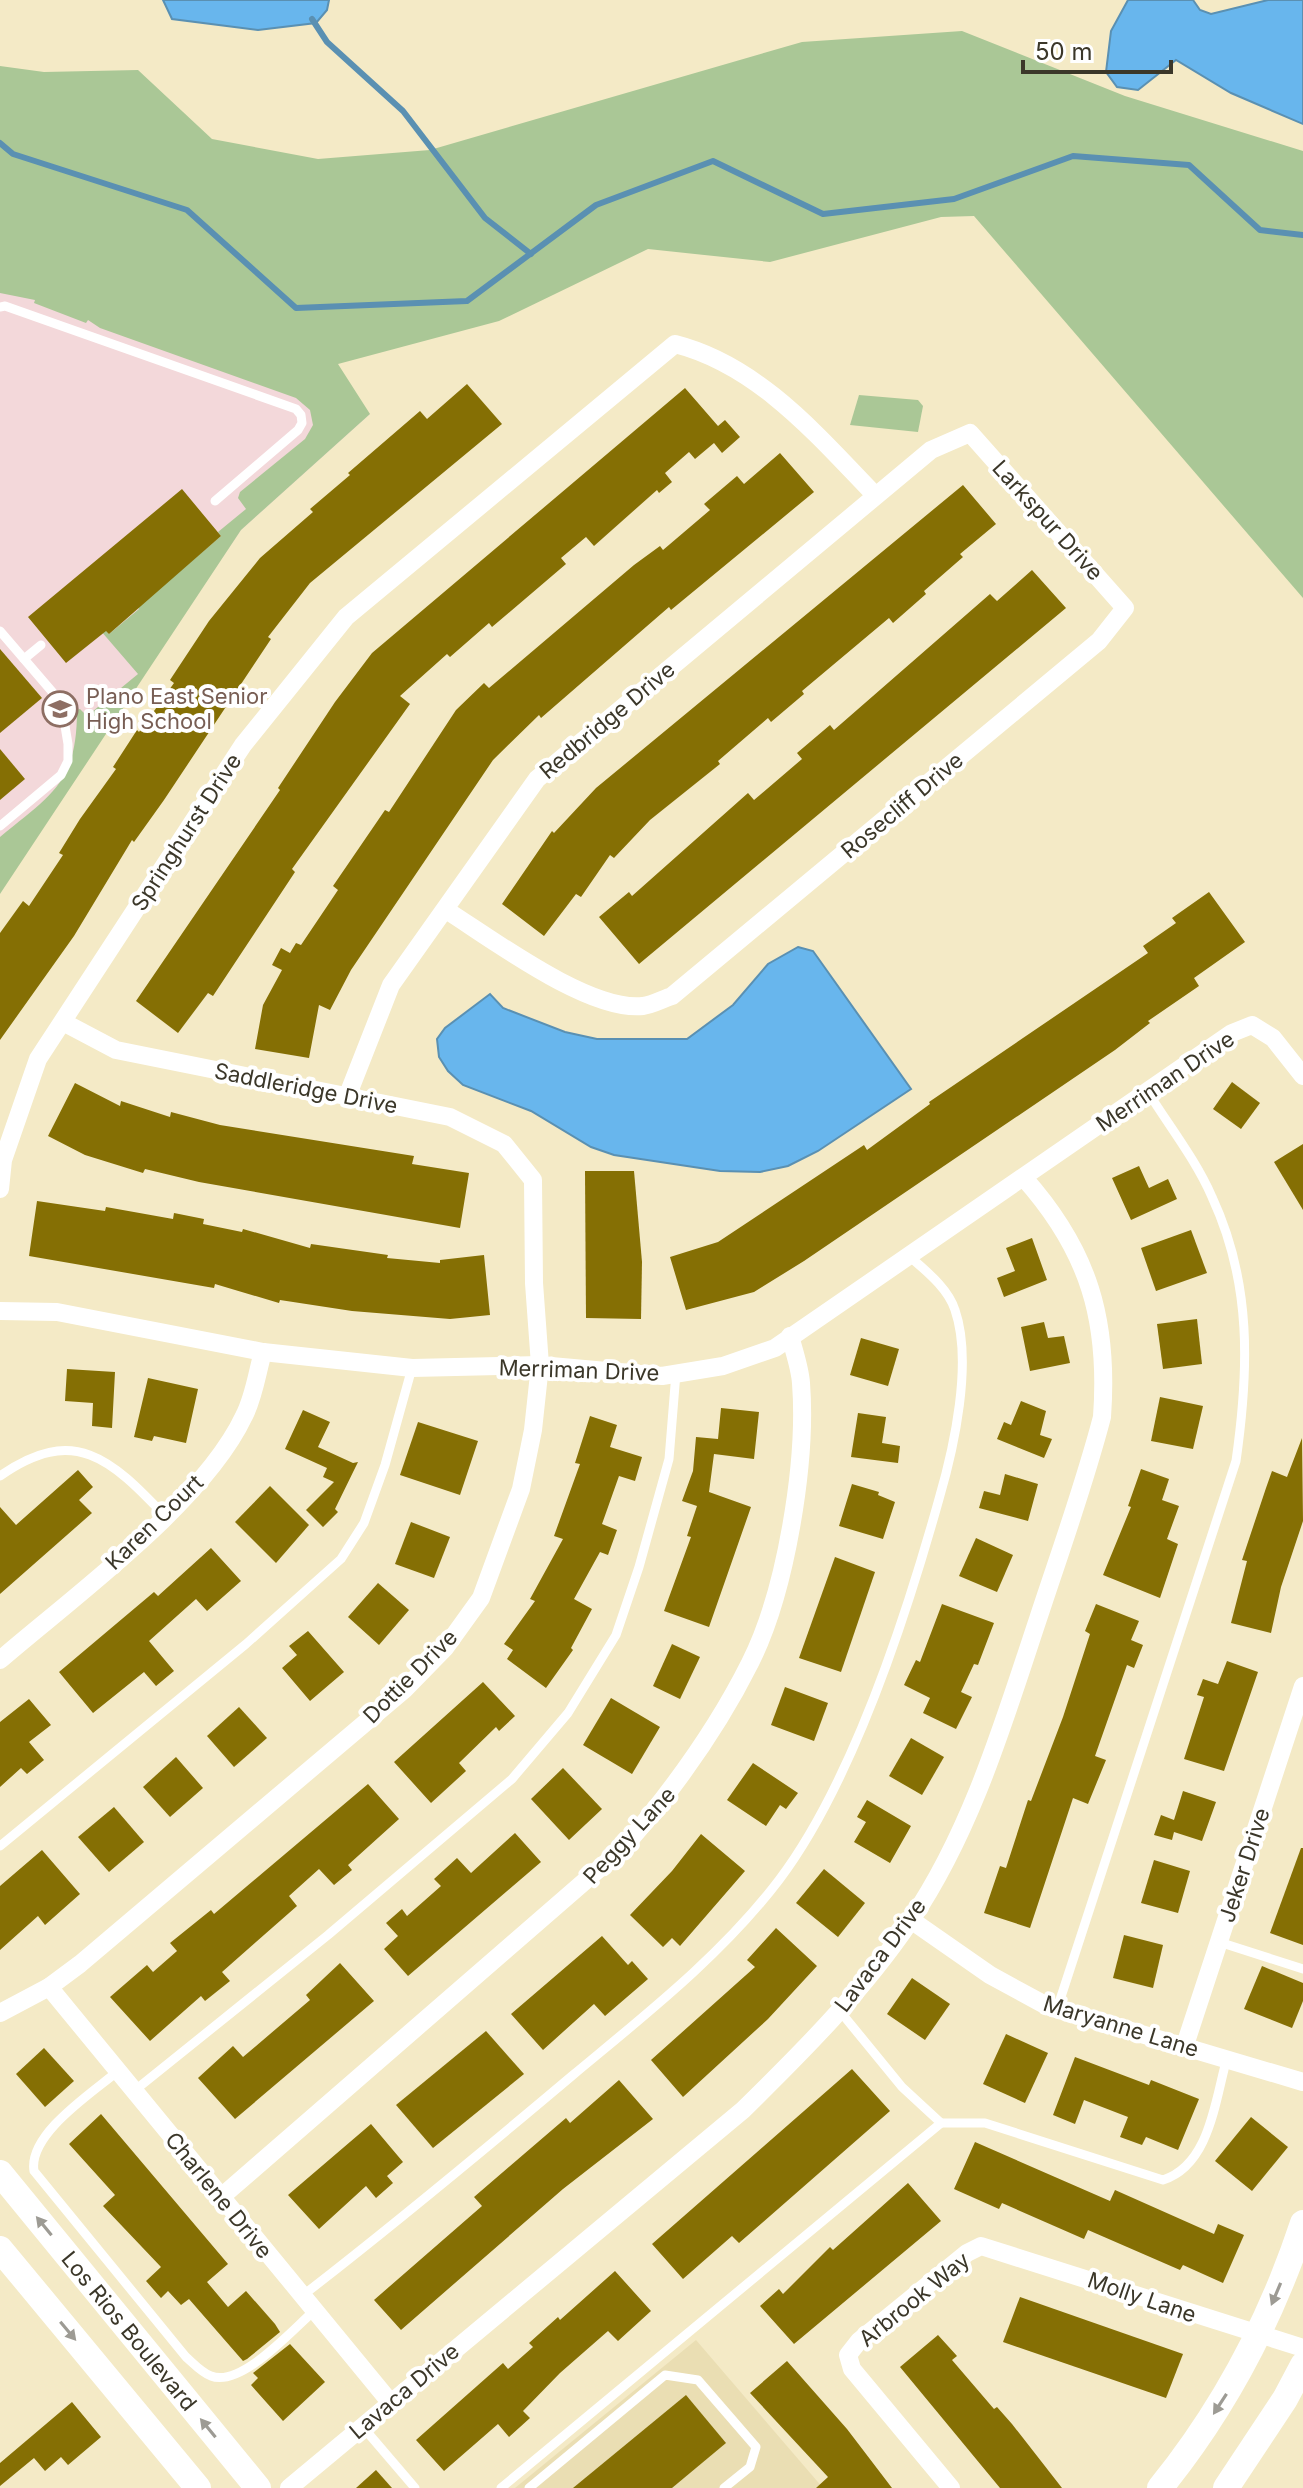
<svg xmlns="http://www.w3.org/2000/svg" width="1303" height="2488" font-family="Inter,sans-serif">
<rect width="100%" height="100%" fill="#f4eac6"/>
<path fill="#eadeb3" d="M696,2340L823,2488H515Z"/>
<path fill="#f3d8da" d="M0,221L370,414L241,530L0,888Z"/>
<g fill="#aac796">
<path d="M962,31L1125,96L1303,151V598L974,216L941,217L770,262L648,249L499,321L338,364L370,414L241,530L0,894V837C52,794 77,783 77,710L80,709L87,716L138,674L88,616L91,613L109,634L139,609L124,587L144,602L221,536L218,532L246,509L238,498L240,492L305,439L313,425L310,410L296,398L100,328L88,320L86,323L34,303L35,300L0,293V66L44,72L138,70L212,139L318,159L430,150L802,42Z"/>
<path d="M859,395L918,400L923,406L918,432L850,425Z"/>
</g>
<g fill="#68b6ed" stroke="#5a90b2" stroke-width="2">
<path d="M163,0H329L327,10L316,23L258,30L172,19Z"/>
<path d="M1128,0H1193L1200,10L1211,14L1268,0H1303V124L1231,93L1176,60L1138,90L1117,87L1106,72L1111,31Z"/>
<path d="M798,947L813,951L911,1089L818,1151L788,1166L760,1172L720,1171L614,1155L591,1147L531,1111L463,1085L448,1071L439,1057L437,1039L445,1028L490,994L503,1008L565,1032L597,1039H687L733,1005L768,964Z"/>
</g>
<g fill="none" stroke-linecap="round" stroke-linejoin="round">
<g stroke="#5a90b2" stroke-width="6">
<path d="M312,19L327,42L403,111L485,218L531,254"/>
<path d="M0,143L13,154L187,210L296,308L467,301L596,205L713,161L823,214L954,199L1073,156L1189,165L1260,230L1303,235"/>
</g>
</g>
<g fill="#856f04">
<path d="M467,384L502,424L310,583L268,637L271,639L164,800L134,842L132,840L74,936L0,1040V933L23,901L29,906L63,855L59,853L80,819L116,769L113,767L137,730L139,732L174,683L170,680L209,621L260,558L313,512L310,509L350,475L348,473L420,411L427,419Z"/>
<path d="M685,388L718,426L725,420L740,437L722,453L714,443L695,459L689,452L665,473L672,482L659,493L657,490L594,546L586,537L561,558L566,564L492,627L489,623L450,657L447,654L400,696L410,704L292,869L295,872L213,996L208,993L178,1033L136,1001L280,790L278,788L335,702L372,653Z"/>
<path d="M780,453L814,492L671,610L669,607L541,718L539,715L493,760L351,970L330,1010L319,1005L309,1058L255,1049L263,1005L282,970L272,965L281,948L290,953L296,943L301,945L338,890L333,886L385,810L389,812L456,710L484,683L489,688L634,565L660,546L663,550L710,510L704,504L737,476L744,484Z"/>
<path d="M963,485L996,524L960,554L963,557L924,591L926,594L893,623L889,618L802,691L804,694L771,722L768,718L718,761L720,764L650,820L614,858L610,855L581,897L576,894L544,936L502,904L552,831L554,833L596,788Z"/>
<path d="M182,489L221,536L109,634L106,631L66,663L28,617Z"/>
<path d="M1032,570L1066,608L639,964L599,917L629,892L632,896L748,793L754,800L802,759L797,753L830,725L834,730L990,594L997,601Z"/>
<path d="M0,649L42,698L0,733Z"/>
<path d="M0,749L25,779L0,800Z"/>
<path d="M1209,892L1245,942L1194,978L1199,986L1148,1021L1150,1023L1115,1050L804,1261L754,1292L686,1310L670,1257L718,1242L864,1145L867,1150L930,1104L929,1102L1148,953L1143,946L1176,923L1172,918Z"/>
<path d="M1232,1082L1260,1103L1241,1129L1213,1109Z"/>
<path d="M75,1083L120,1106L121,1101L170,1117L171,1112L220,1125L414,1156L412,1164L469,1173L460,1228L199,1182L145,1169L143,1173L85,1155L48,1136Z"/>
<path d="M1303,1144V1210L1274,1162Z"/>
<path d="M1139,1166L1149,1188L1168,1179L1177,1199L1131,1220L1112,1178Z"/>
<path d="M585,1171H634L642,1262L641,1319L586,1318Z"/>
<path d="M37,1201L105,1211L106,1207L173,1219L174,1213L204,1219L203,1224L242,1232L243,1229L310,1248L311,1244L388,1255L387,1258L440,1263V1260L484,1255L490,1315L450,1319L352,1311L280,1300L279,1303L215,1284L214,1288L29,1256Z"/>
<path d="M1191,1230L1207,1273L1156,1291L1141,1248Z"/>
<path d="M1032,1238L1047,1280L1004,1297L997,1278L1015,1271L1006,1248Z"/>
<path d="M1197,1319L1202,1364L1163,1369L1157,1324Z"/>
<path d="M1044,1322L1048,1338L1064,1336L1070,1363L1030,1371L1021,1327Z"/>
<path d="M861,1338L899,1349L888,1386L850,1375Z"/>
<path d="M67,1369L115,1372L112,1428L92,1426L93,1403L65,1401Z"/>
<path d="M148,1378L198,1389L186,1443L154,1436L152,1441L134,1437Z"/>
<path d="M1160,1397L1203,1406L1193,1449L1151,1441Z"/>
<path d="M1021,1401L1046,1411L1040,1435L1052,1439L1044,1458L997,1439L1004,1422L1011,1425Z"/>
<path d="M721,1408L759,1412L754,1459L714,1454L709,1492L751,1507L709,1627L664,1611L691,1537L687,1536L697,1506L682,1501L693,1471L696,1437L718,1439Z"/>
<path d="M303,1410L330,1422L318,1447L353,1463L358,1462L335,1509L338,1512L323,1527L306,1510L334,1482L323,1477L327,1468L285,1449Z"/>
<path d="M858,1413L886,1417L882,1443L900,1446L898,1463L851,1457Z"/>
<path d="M590,1416L617,1425L610,1447L642,1457L635,1481L619,1476L602,1524L617,1530L608,1555L600,1552L574,1599L592,1609L571,1648L573,1650L546,1688L507,1659L513,1650L504,1644L535,1601L530,1599L563,1539L554,1536L580,1464L575,1463Z"/>
<path d="M418,1422L478,1441L460,1495L400,1475Z"/>
<path d="M1302,1438L1303,1521L1281,1587L1271,1633L1231,1623L1247,1561L1242,1560L1266,1488L1272,1471L1287,1477Z"/>
<path d="M1141,1469L1169,1479L1162,1500L1179,1506L1167,1539L1178,1544L1160,1598L1103,1575L1131,1507L1128,1506Z"/>
<path d="M78,1470L93,1487L79,1500L92,1513L0,1594V1507L16,1525Z"/>
<path d="M1005,1474L1038,1484L1028,1521L979,1508L984,1491L1000,1495Z"/>
<path d="M852,1484L879,1492L878,1495L895,1502L883,1539L839,1526Z"/>
<path d="M270,1486L309,1525L276,1563L235,1522Z"/>
<path d="M411,1522L450,1537L434,1578L395,1564Z"/>
<path d="M976,1538L1013,1555L997,1592L959,1576Z"/>
<path d="M211,1548L241,1581L207,1611L196,1599L149,1641L174,1671L156,1686L144,1672L93,1713L59,1672L154,1592L158,1596Z"/>
<path d="M835,1557L875,1572L841,1672L799,1658Z"/>
<path d="M378,1583L409,1610L379,1645L348,1617Z"/>
<path d="M942,1604L994,1623L978,1665L974,1664L961,1692L972,1697L956,1729L923,1713L930,1698L904,1685L916,1660L920,1662Z"/>
<path d="M1096,1604L1139,1621L1131,1640L1143,1645L1134,1668L1127,1665L1095,1756L1106,1760L1088,1804L1073,1798L1030,1928L984,1913L1000,1866L1006,1868L1028,1800L1031,1801L1063,1717L1090,1634L1085,1631Z"/>
<path d="M308,1631L344,1672L310,1701L282,1668L297,1655L289,1646Z"/>
<path d="M672,1644L700,1657L680,1699L653,1686Z"/>
<path d="M1227,1661L1258,1672L1224,1771L1184,1759L1204,1697L1197,1695L1203,1679L1218,1684Z"/>
<path d="M483,1682L515,1716L499,1731L496,1727L459,1763L466,1771L431,1803L394,1762Z"/>
<path d="M785,1687L828,1703L814,1741L771,1725Z"/>
<path d="M611,1698L660,1727L632,1774L583,1745Z"/>
<path d="M29,1699L51,1725L29,1742L44,1760L27,1774L21,1768L0,1787V1722Z"/>
<path d="M239,1707L267,1738L234,1767L207,1736Z"/>
<path d="M911,1738L944,1757L922,1795L889,1776Z"/>
<path d="M176,1757L203,1788L170,1817L143,1787Z"/>
<path d="M753,1763L798,1793L786,1809L780,1805L766,1826L727,1800Z"/>
<path d="M563,1768L602,1809L569,1840L531,1799Z"/>
<path d="M368,1784L399,1819L348,1865L352,1870L334,1885L319,1869L289,1896L297,1906L222,1972L230,1981L205,2001L201,1996L150,2041L110,1997L147,1965L153,1972L177,1951L170,1943L211,1910L214,1914Z"/>
<path d="M1183,1791L1216,1802L1202,1841L1174,1832L1172,1840L1154,1835L1161,1815L1174,1820Z"/>
<path d="M867,1800L911,1826L890,1863L854,1842L866,1822L857,1817Z"/>
<path d="M114,1807L144,1842L109,1872L78,1837Z"/>
<path d="M515,1833L541,1862L408,1976L384,1949L398,1936L386,1923L402,1909L407,1916L441,1886L434,1879L457,1858L471,1873Z"/>
<path d="M701,1834L745,1871L680,1946L672,1938L663,1947L630,1915L672,1871Z"/>
<path d="M1301,1848H1303V1945L1270,1933Z"/>
<path d="M42,1850L80,1894L45,1925L38,1916L0,1950V1886Z"/>
<path d="M1154,1860L1190,1871L1178,1913L1141,1903Z"/>
<path d="M824,1869L865,1903L838,1937L796,1903Z"/>
<path d="M776,1928L817,1966L768,2019L683,2097L651,2060L755,1967L747,1960Z"/>
<path d="M1124,1935L1163,1945L1153,1988L1113,1978Z"/>
<path d="M602,1936L628,1965L632,1961L648,1979L605,2016L594,2004L543,2050L511,2014Z"/>
<path d="M340,1963L374,2001L235,2119L198,2078L233,2046L243,2057L310,2000L306,1995Z"/>
<path d="M1262,1966L1303,1983V2001L1292,2028L1244,2009Z"/>
<path d="M912,1978L950,2004L925,2040L887,2014Z"/>
<path d="M486,2031L524,2074L433,2148L396,2105Z"/>
<path d="M1006,2034L1048,2053L1025,2103L983,2084Z"/>
<path d="M44,2048L74,2081L45,2107L16,2074Z"/>
<path d="M1075,2057L1149,2085L1151,2080L1199,2099L1178,2150L1146,2137L1142,2145L1120,2137L1128,2117L1084,2100L1075,2124L1053,2115Z"/>
<path d="M852,2069L890,2111L739,2243L732,2236L683,2279L652,2244Z"/>
<path d="M619,2080L653,2119L563,2189L401,2330L374,2300L482,2206L474,2197L566,2118L570,2123Z"/>
<path d="M101,2114L228,2264L207,2282L228,2307L246,2291L275,2324L280,2332L247,2359L243,2361L189,2299L181,2305L168,2291L161,2298L146,2281L161,2267L103,2206L115,2195L69,2144Z"/>
<path d="M1251,2117L1288,2147L1252,2191L1215,2161Z"/>
<path d="M371,2124L403,2162L387,2176L393,2183L376,2198L366,2186L319,2229L288,2195Z"/>
<path d="M975,2142L1110,2201L1115,2190L1214,2234L1218,2224L1244,2235L1223,2283L1183,2265L1180,2270L1088,2230L1084,2239L1002,2203L999,2209L954,2189Z"/>
<path d="M908,2183L941,2221L794,2344L760,2306L779,2289L783,2294L830,2247L833,2250Z"/>
<path d="M615,2271L651,2311L618,2341L608,2331L560,2373L523,2411L530,2418L509,2437L498,2424L444,2471L416,2440L503,2363L508,2369L533,2347L529,2343L558,2317L560,2320Z"/>
<path d="M1020,2297L1183,2354L1166,2398L1003,2342Z"/>
<path d="M938,2335L957,2356L952,2360L994,2409L997,2407L1012,2424L1062,2488H1000L900,2367Z"/>
<path d="M290,2344L325,2382L283,2421L251,2385L258,2378L253,2373Z"/>
<path d="M787,2361L847,2429L892,2488H816L828,2477L750,2393Z"/>
<path d="M686,2395L726,2443L672,2488H573Z"/>
<path d="M72,2402L101,2437L68,2465L61,2457L45,2471L34,2458L0,2486V2463Z"/>
<path d="M376,2470L392,2488H356Z"/>
</g>
<g fill="none" stroke-linecap="round" stroke-linejoin="round">
<g stroke="#fff" stroke-width="9">
<path d="M0,307L5,306L296,409L301,415L302,423L298,430L215,501"/>
<path d="M0,631L61,702L68,744V761L61,775L0,826"/>
<path d="M24,659L41,645"/>
<path d="M0,1476C74,1424 111,1459 165,1516"/>
<path d="M0,1846L246,1644L341,1559L364,1523L385,1465L412,1368"/>
<path d="M1219,1942L1303,1969"/>
<path d="M1057,2009L1236,1461C1249,1370 1252,1283 1212,1197C1196,1160 1169,1126 1148,1092"/>
<path d="M118,2071C92,2093 28,2134 34,2171L186,2357C193,2363 202,2373 211,2376C241,2388 292,2330 314,2311"/>
<path d="M134,2091L328,1935L512,1779L568,1713L616,1635L639,1567L669,1459L676,1373"/>
<path d="M941,2123H985L1163,2180C1210,2165 1215,2100 1227,2058"/>
<path d="M302,2296C395,2224 484,2150 573,2075C645,2015 722,1955 779,1880C853,1782 906,1617 939,1499C954,1448 973,1362 955,1310C948,1288 926,1271 909,1256"/>
<path d="M362,2426L415,2488"/>
<path d="M501,2488L941,2123L902,2087L839,2010"/>
<path d="M529,2488L665,2375L698,2380L756,2447L750,2467L724,2488"/>
</g>
<g stroke="#fff" stroke-width="18">
<path d="M347,1097L391,985L537,779L931,450L970,433L1125,608L1099,641L672,996C663,999 652,1005 643,1006C589,1012 492,939 446,910"/>
<path d="M0,1189L3,1160L38,1059L243,745L346,617L675,344C758,365 817,435 875,495"/>
<path d="M0,1311L57,1312L263,1352L412,1368L540,1365L662,1376L723,1366L775,1348L1232,1033L1252,1025L1273,1038L1303,1076"/>
<path d="M0,1660C74,1596 203,1503 244,1416C254,1397 257,1373 263,1352"/>
<path d="M911,1920L990,1975L1047,2006L1303,2082"/>
<path d="M49,1987L390,2402"/>
<path d="M0,2013L49,1987L80,1964L404,1690L445,1648L481,1598L521,1489L533,1430L540,1365L534,1283L533,1180L504,1144L450,1117L116,1050L63,1022"/>
<path d="M1185,2045L1303,1686"/>
<path d="M220,2198L623,1848C673,1790 716,1731 750,1663C786,1592 807,1462 801,1383C800,1368 794,1351 790,1336"/>
<path d="M289,2488L743,2110C803,2051 864,1990 911,1920C972,1830 1004,1721 1038,1619C1060,1552 1084,1486 1102,1417C1109,1320 1089,1251 1024,1178"/>
<path d="M951,2488L852,2369L848,2355L859,2341L967,2253L981,2246L1303,2348"/>
</g>
<g stroke="#fff" stroke-width="26">
<path id="s1" d="M0,2173L258,2488"/>
<path d="M0,2249L198,2488"/>
<path d="M1160,2488C1224,2409 1271,2320 1303,2223"/>
<path d="M1226,2488L1285,2399L1303,2365"/>
</g>
</g>
<defs><path id="oneway-solid" d="M-6-.8H1V-3.2L6.5 0L1 3.2V.8H-6Z" transform="scale(2)"/></defs>
<g fill="#9d9b94">
<use href="#oneway-solid" transform="translate(44 2226) rotate(-129)"/>
<use href="#oneway-solid" transform="translate(1276 2294) rotate(113)"/>
<use href="#oneway-solid" transform="translate(68 2331) rotate(50)"/>
<use href="#oneway-solid" transform="translate(1220 2404) rotate(123)"/>
<use href="#oneway-solid" transform="translate(208 2428) rotate(-129)"/>
</g>
<defs>
<symbol id="school-ring" viewBox="-11 -11 22 22"><circle r="9.5" fill="#fff" stroke="#8d6e63" stroke-width="1.5"/><path d="M0-5L7-2L0 1L-7-2ZM-4 1L0 2.5L4 1V4Q0 6-4 4Z" fill="#8d6e63"/></symbol>
</defs>
<g fill-rule="evenodd">
<use href="#school-ring" x="40" y="689" width="40" height="40"/>
</g>
<g text-anchor="middle" stroke-width="8" stroke-linejoin="round" paint-order="stroke">
<g font-size="22" fill="#3b3729" stroke="#fff">
<text transform="translate(1048 520) rotate(48)" y="8">Larkspur Drive</text>
<text transform="translate(607 720) rotate(-40)" y="8">Redbridge Drive</text>
<text transform="translate(902 805) rotate(-40)" y="8">Rosecliff Drive</text>
<text transform="translate(186 832) rotate(-57)" y="8">Springhurst Drive</text>
<text transform="translate(1165 1081) rotate(-34)" y="8">Merriman Drive</text>
<text transform="translate(306 1088) rotate(11)" y="8">Saddleridge Drive</text>
<text transform="translate(579 1370) rotate(2)" y="8">Merriman Drive</text>
<text transform="translate(154 1522) rotate(-44)" y="8">Karen Court</text>
<text transform="translate(410 1676) rotate(-45)" y="8">Dottie Drive</text>
<text transform="translate(629 1835) rotate(-47)" y="8">Peggy Lane</text>
<text transform="translate(1244 1865) rotate(-72)" y="8">Jeker Drive</text>
<text transform="translate(880 1955) rotate(-53)" y="8">Lavaca Drive</text>
<text transform="translate(1121 2026) rotate(17)" y="8">Maryanne Lane</text>
<text transform="translate(219 2195) rotate(51)" y="8">Charlene Drive</text>
<text transform="translate(1142 2297) rotate(19)" y="8">Molly Lane</text>
<text transform="translate(914 2299) rotate(-39)" y="8">Arbrook Way</text>
<text dy="8" stroke="none"><textPath href="#s1" startOffset="204">Los Rios Boulevard</textPath></text>
<text transform="translate(404 2391) rotate(-40)" y="8">Lavaca Drive</text>
</g>
<g font-size="22" fill="#785e54" stroke="#fff" text-anchor="start">
<text x="86" y="704">Plano East Senior<tspan x="86" dy="25">High School</tspan></text>
</g>
</g>
<path d="M1023 60v12h148v-12" fill="none" stroke="#3b3729" stroke-width="4"/>
<text x="1035" y="60" font-size="24" fill="#3b3729" stroke="#ffffff" stroke-width="6" paint-order="stroke">50 m</text>
</svg>
